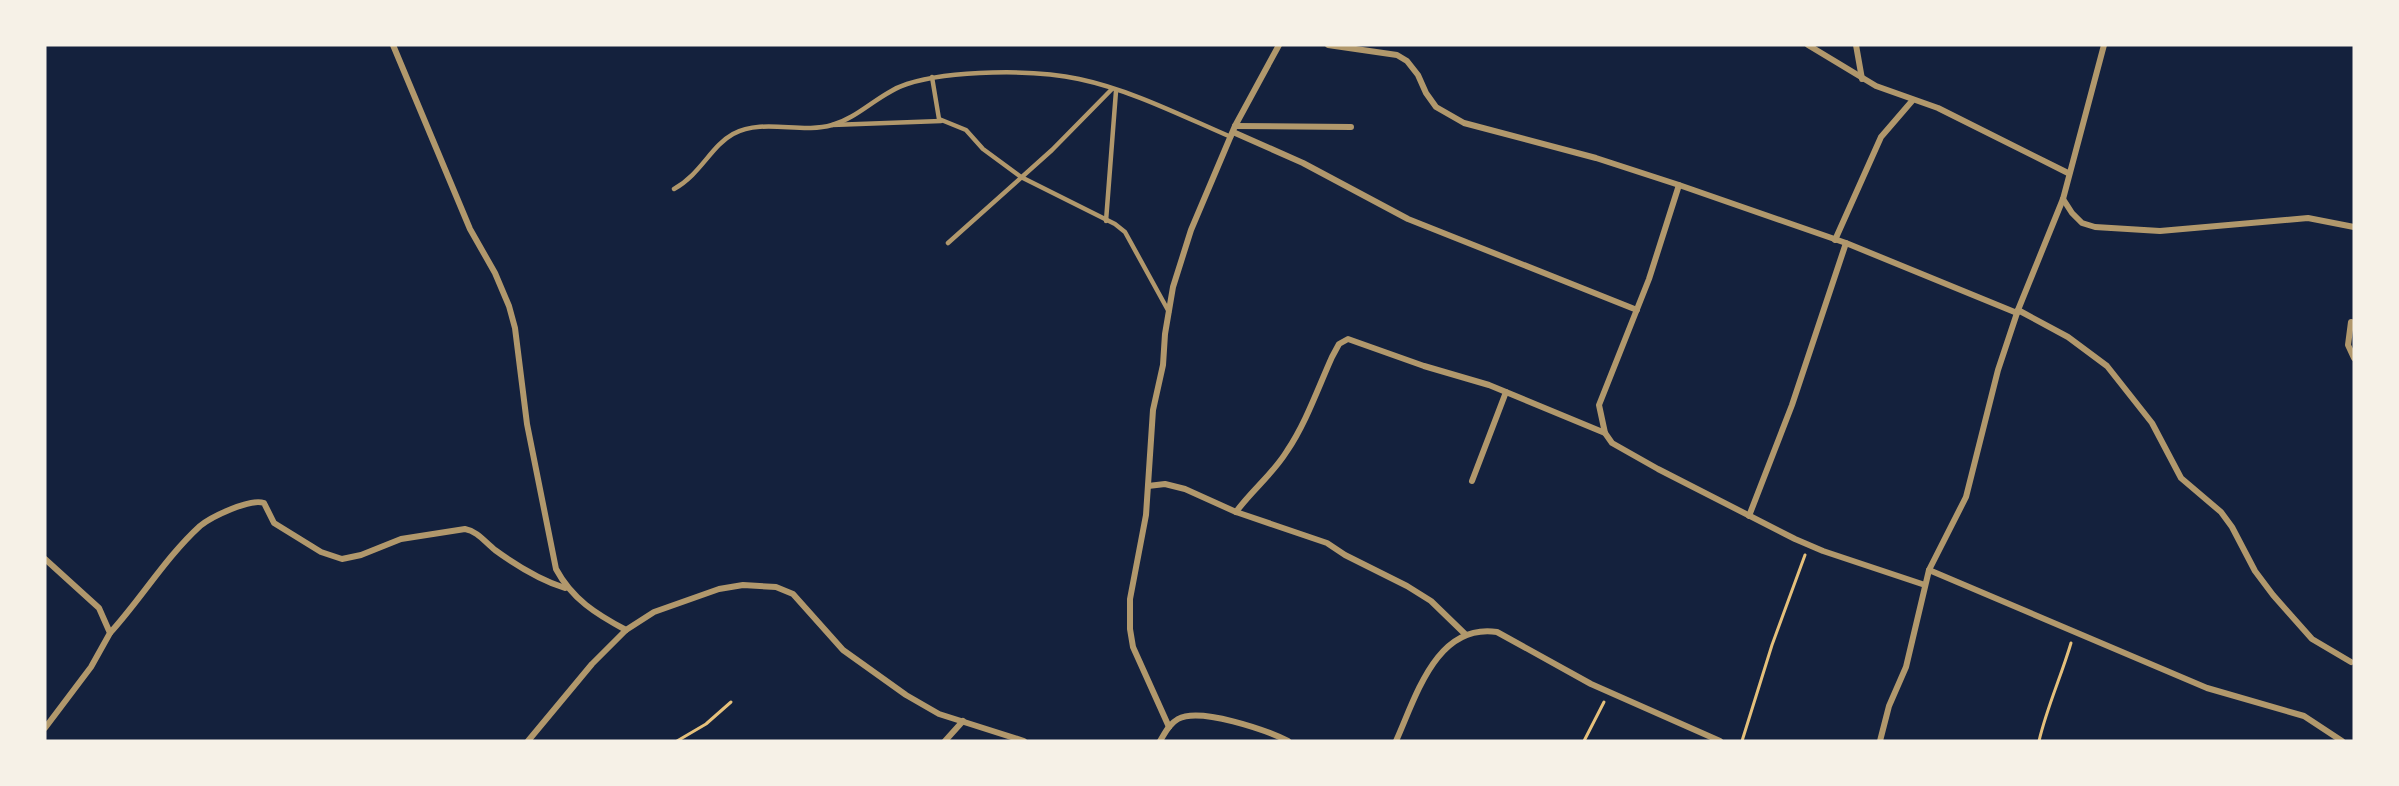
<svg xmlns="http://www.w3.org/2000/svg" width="2399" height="786" font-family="Cabin,sans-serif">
<rect width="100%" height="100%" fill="#14213d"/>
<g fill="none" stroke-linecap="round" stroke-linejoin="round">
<g stroke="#e5c07b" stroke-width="3">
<path d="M677,741L706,724L731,702"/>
<path d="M1584,741L1604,702"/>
<path d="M1742,741L1772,645L1805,555"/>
<path d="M2039,741C2047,707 2061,677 2071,643"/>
</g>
<g stroke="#b1986c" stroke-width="4.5">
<path d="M932,77L939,119L966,130L983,149L1021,177L1115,224L1125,232L1169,312"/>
<path d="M832,125L941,121"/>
<path d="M674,189C701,174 711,146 733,134C763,118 801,134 832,125C860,117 879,93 907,84C950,70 1035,69 1079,79C1131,90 1182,116 1231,137"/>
<path d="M1106,221L1116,91"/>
<path d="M948,243L1052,150L1112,89"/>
</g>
<g stroke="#b1986c" stroke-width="6">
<path d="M393,45L470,229L495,273L509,306L515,328L527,424L556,569C572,599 596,614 626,630"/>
<path d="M1328,45L1397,55L1407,61L1418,75L1426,93L1436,107L1464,123L1596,158L1679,185L1846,243L2017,313"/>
<path d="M1808,45L1876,86L1938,108L2068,173"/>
<path d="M1856,45L1862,79"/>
<path d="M1235,126L1351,127"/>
<path d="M1233,132L1303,163L1408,219L1637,310"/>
<path d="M1679,185L1649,279L1599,405L1605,433L1612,443L1658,469L1795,539L1823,551L1925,585"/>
<path d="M2063,199L2072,213L2082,223L2095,227L2160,231L2308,218L2354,227"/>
<path d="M1835,240L1881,137L1912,101"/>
<path d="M2018,310L2068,337L2107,366L2152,423L2181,478L2221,512L2232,527L2255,571L2273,595L2312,639L2351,662"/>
<path d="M2351,322L2348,345L2354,358"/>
<path d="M1472,481L1506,392"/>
<path d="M1148,486L1165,484L1185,489L1236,512L1327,543L1345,555L1407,586L1431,601L1465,634"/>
<path d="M1236,512C1252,490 1273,474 1287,451C1306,423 1318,388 1332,357L1339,344L1348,339L1424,366L1489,385L1605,433"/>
<path d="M1749,516L1792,405L1846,243"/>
<path d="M45,559L99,608L110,633L91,667L45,728"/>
<path d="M1929,570L2207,688L2304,716L2342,741"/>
<path d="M110,633C141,599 166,557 200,526C211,517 250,498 264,503L274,523L321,552L342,559L361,555L401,539L465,529C477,531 485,542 495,550C517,566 540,580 565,588"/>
<path d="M1169,727L1133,647L1130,629V599L1146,515L1153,410L1163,365L1165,334L1173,287L1191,230L1235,126L1279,45"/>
<path d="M528,741L592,664L626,630L654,612L719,589L743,585L776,587L793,594L843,650L906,695L939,714L1024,741"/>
<path d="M945,741L963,721"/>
<path d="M1160,741C1165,733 1169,724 1178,719C1200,707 1266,730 1288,741"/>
<path d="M1396,741C1416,697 1436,623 1497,632L1591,684L1720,741"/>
<path d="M1880,741L1889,706L1906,667L1929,570L1966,497L1998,370L2018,310L2063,199L2104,45"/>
</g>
</g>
<rect width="2399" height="786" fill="none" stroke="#f6f1e7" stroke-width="93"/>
</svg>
